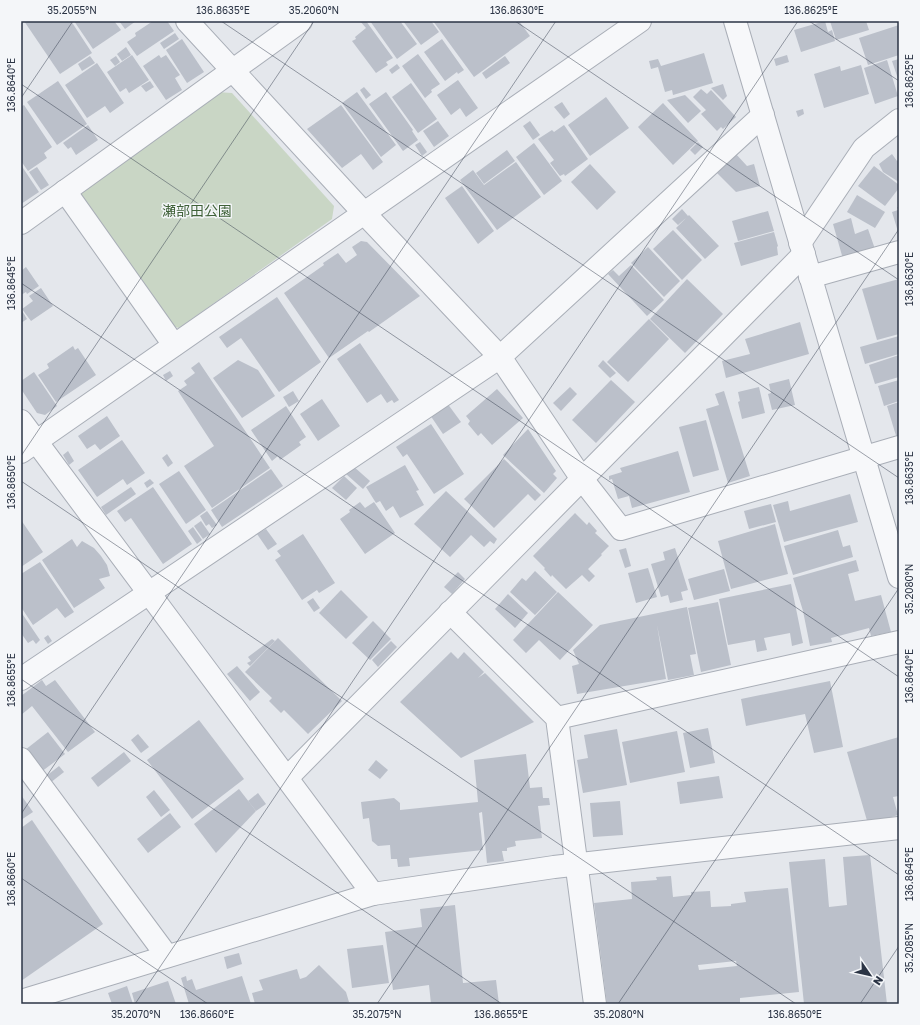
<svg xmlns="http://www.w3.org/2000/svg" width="920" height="1025" font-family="'Golos Text','Noto Sans JP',sans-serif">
<rect width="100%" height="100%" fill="#e4e7ec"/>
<path fill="#c9d6c5" d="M217,92L232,93L334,206L332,219L179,328L172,326L81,203L82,188Z"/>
<g fill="#bbc0ca" fill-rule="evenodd">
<path d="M24,21H71L92,53L60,74Z"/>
<path d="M74,21H114L121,30L93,49Z"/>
<path d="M119,21H136L125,29Z"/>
<path d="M153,21H167L174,31L137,56L127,42L136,36L135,33Z"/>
<path d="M360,21H366L393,58L386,62L388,65L376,73L352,41L356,39L355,37L366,28Z"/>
<path d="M370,21H400L417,44L397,59Z"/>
<path d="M403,21H431L439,32L421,45Z"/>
<path d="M433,21H519L530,36L474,77Z"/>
<path d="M825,21L828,32L832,30L835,41L801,52L794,30Z"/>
<path d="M830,21H866L869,30L836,40Z"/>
<path d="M899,25V55L868,65L859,38Z"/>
<path d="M175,33L179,39L164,49L160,43Z"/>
<path d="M182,39L204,72L187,83L166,50Z"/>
<path d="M442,39L464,70L458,74L457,72L445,81L424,52Z"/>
<path d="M126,47L131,55L122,61L117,54Z"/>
<path d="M704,53L713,83L673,95L672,90L665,92L658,67L651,69L649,61L658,59L661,66Z"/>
<path d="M418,54L440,84L431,90L432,92L425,98L402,66Z"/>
<path d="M132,55L149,80L129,93L126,88L120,92L107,72Z"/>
<path d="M159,55L161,58L166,55L180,75L175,78L182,90L166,100L143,66Z"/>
<path d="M787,55L789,62L776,66L774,59Z"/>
<path d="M90,56L95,63L82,71L78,64Z"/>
<path d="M116,56L120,62L115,66L110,60Z"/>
<path d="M505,56L510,63L486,79L482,73Z"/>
<path d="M899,59V82L892,61Z"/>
<path d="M887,60L898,96L875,104L864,68Z"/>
<path d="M97,63L124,103L110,113L105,106L87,118L65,85Z"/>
<path d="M397,64L400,68L392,74L389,70Z"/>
<path d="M861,65L869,94L824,108L814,74L840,66L841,71Z"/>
<path d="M458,80L478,108L466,117L460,108L451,115L437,95Z"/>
<path d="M58,81L87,124L57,145L27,102Z"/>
<path d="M150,81L154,87L146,92L141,86Z"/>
<path d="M411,83L437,119L418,133L392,97Z"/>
<path d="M723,84L727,96L723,100L711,88Z"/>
<path d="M364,87L371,95L366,99L360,90Z"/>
<path d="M701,89L707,94L711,90L736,117L723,129L721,127L717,131L701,114L706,110L693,97Z"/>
<path d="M357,92L396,145L381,157L342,103Z"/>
<path d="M386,92L413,130L412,131L418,140L403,151L369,104Z"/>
<path d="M685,95L701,111L688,123L667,100Z"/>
<path d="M606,97L629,128L590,156L568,125Z"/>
<path d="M562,102L570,114L564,119L554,107Z"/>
<path d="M663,103L698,141L673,165L638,127Z"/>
<path d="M24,105L52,147L44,153L47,158L28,171L21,161V107Z"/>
<path d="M341,105L383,162L373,170L361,154L342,168L307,129Z"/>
<path d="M803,109L804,114L798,117L796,111Z"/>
<path d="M438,121L449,136L434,147L423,131Z"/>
<path d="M530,121L540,135L533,140L523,126Z"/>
<path d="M88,125L98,140L76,155L71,147L68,149L63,143Z"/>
<path d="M564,125L588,159L565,176L564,174L560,176L550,163L554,160L538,139L552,130L554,132Z"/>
<path d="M420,142L427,152L422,156L415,145Z"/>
<path d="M698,142L703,147L695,155L690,150Z"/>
<path d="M534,143L562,181L544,195L516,157Z"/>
<path d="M507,150L515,161L484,184L476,173Z"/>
<path d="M735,153L747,166L754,164L760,186L736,192L715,171Z"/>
<path d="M892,154L897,161L899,159V182L883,172L879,164Z"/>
<path d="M516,162L541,197L497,230L460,180L473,170L484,185L473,193Z"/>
<path d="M590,164L616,192L597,210L571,182Z"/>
<path d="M21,165L39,192L21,204Z"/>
<path d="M874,166L899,185V188L885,206L858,186Z"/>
<path d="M37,167L49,185L41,190L29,172Z"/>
<path d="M462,186L494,231L478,244L445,198Z"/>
<path d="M857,195L885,212L875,228L847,212Z"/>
<path d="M897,207H899V235L892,212L898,210Z"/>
<path d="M682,209L688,216L689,215L719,246L705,259L676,228L686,218L678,225L672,219Z"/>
<path d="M768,211L774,231L738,241L732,221Z"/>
<path d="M851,218L855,234L868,229L875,249L843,259L833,224Z"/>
<path d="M673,230L702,260L682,280L653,249Z"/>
<path d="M774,232L778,246L777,247L778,255L741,266L734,243Z"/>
<path d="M361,241L367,242L420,296L369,332L368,331L329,358L284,293L324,265L323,263L338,253L346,263L357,255L352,247Z"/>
<path d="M648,247L680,281L664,297L631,263Z"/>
<path d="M631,265L664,300L647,316L608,274L613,270L619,276Z"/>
<path d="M26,267L39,286L27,294L26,292L21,295V271Z"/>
<path d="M687,279L723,314L685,353L650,319Z"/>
<path d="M899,279V334L877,340L862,289Z"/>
<path d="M41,288L53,306L31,321L22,309L33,301L29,296Z"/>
<path d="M277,297L321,362L279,392L241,338L227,348L219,337Z"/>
<path d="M21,309L27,319L21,323Z"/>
<path d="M649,319L669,339L628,382L607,362Z"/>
<path d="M800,322L809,354L726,378L722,361L750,354L745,339Z"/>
<path d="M899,336V354L865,364L860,347Z"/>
<path d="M360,343L399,400L394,403L392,400L387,403L381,394L367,403L337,359Z"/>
<path d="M73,346L75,350L78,348L96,375L56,402L38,375L49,368L47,364Z"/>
<path d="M899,355V377L875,384L869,365Z"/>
<path d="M238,360L258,370L275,396L242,418L213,378Z"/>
<path d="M603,360L616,373L610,378L598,366Z"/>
<path d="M199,362L270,468L212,508L184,466L214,446L178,391L187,385L184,381L195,373L191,368Z"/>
<path d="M170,371L173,376L166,381L163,375Z"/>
<path d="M34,372L57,406L45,415L37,413L21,389V381Z"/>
<path d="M789,379L795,405L772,410L768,394L771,393L769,384Z"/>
<path d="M611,380L635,402L596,443L572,420Z"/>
<path d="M899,380V401L884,406L878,386Z"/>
<path d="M570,387L577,394L561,411L553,403Z"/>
<path d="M759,387L765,413L742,419L738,402L740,401L738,392Z"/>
<path d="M497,389L523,418L492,445L481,433L478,436L468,424L470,421L466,416Z"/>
<path d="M293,391L299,401L289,407L283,397Z"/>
<path d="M724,391L750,476L728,483L706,409L719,405L715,394Z"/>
<path d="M322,399L340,426L318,441L300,414Z"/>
<path d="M899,402V438L897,439L887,406Z"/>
<path d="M447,403L461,422L443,434L430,415Z"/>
<path d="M286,406L306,437L299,442L301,445L280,460L278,456L272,461L251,430Z"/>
<path d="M107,416L120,436L100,450L95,444L87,449L78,436Z"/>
<path d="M706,420L719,470L693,477L679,427Z"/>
<path d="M431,424L464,474L434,494L407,454L403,457L396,447Z"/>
<path d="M528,429L556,471L553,474L557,478L544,493L503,455Z"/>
<path d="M122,440L145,473L127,485L123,479L97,497L78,470Z"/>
<path d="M68,451L74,461L69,465L63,455Z"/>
<path d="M678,451L690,492L632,508L629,496L618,499L612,479L609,480V476L622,472L620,468Z"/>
<path d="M167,454L173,463L168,467L162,458Z"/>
<path d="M504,459L541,495L535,501L528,494L494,528L464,499Z"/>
<path d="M405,465L419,490L416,491L424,505L400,518L393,506L386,511L380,501L376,503L366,487Z"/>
<path d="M353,466L370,481L363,489L346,474Z"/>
<path d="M271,469L283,486L222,527L211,510Z"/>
<path d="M179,471L206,510L186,524L159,484Z"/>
<path d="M344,476L357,488L346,500L332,488Z"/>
<path d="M150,479L154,483L147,488L144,483Z"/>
<path d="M131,487L136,494L106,515L101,507Z"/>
<path d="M153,487L192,544L163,564L131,518L125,522L117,511Z"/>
<path d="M446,491L497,539L494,544L490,541L484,547L471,535L450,557L414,524Z"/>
<path d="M850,494L858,522L784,542L773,505L788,501L790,511Z"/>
<path d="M360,502L365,508L374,502L395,533L365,554L340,519L350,512L349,510Z"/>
<path d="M771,504L776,522L749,529L744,511Z"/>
<path d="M207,511L217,525L212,528L209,524L206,526L200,516Z"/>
<path d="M575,513L587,525L589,522L597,531L595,533L609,546L601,554L602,555L588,569L595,576L589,582L582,575L566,589L552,575L551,577L544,569L545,568L533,556Z"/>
<path d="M21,520L43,552L21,567Z"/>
<path d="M201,521L210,534L203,539L194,526Z"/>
<path d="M775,524L788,574L731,589L718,541Z"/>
<path d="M193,527L202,540L197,544L188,531Z"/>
<path d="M266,529L277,544L268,550L257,534Z"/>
<path d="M838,530L843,547L850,545L853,557L793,575L784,546Z"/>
<path d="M303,534L335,583L319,593L317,590L302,600L275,560L281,556L277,551Z"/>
<path d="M72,539L77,547L82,541L94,548L101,556L107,565L110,576L99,579L105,588L74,608L42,560Z"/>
<path d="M626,548L631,566L625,568L619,550Z"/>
<path d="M675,548L688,590L681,592L683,600L670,603L668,595L661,597L651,564L665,560L663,552Z"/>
<path d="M856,560L859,571L848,574L855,601L881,595L891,632L871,636L869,628L831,638L832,642L810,646L803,611L793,578Z"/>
<path d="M40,562L74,612L65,618L57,608L33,625L21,607V574Z"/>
<path d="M648,568L657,597L636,603L628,573Z"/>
<path d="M724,569L730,591L694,600L688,579Z"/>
<path d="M535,571L557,592L535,615L510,592L522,578L526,581Z"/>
<path d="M458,572L465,579L452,594L444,587Z"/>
<path d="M791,584L803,643L792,646L790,633L764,638L767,650L757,652L755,640L728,645L719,599Z"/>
<path d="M341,590L368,617L346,639L319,613Z"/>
<path d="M558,592L593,625L560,660L539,640L526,653L513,640Z"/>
<path d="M508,594L528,613L515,628L495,609Z"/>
<path d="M313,598L320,608L314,612L307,602Z"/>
<path d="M718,602L731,665L701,672L688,608Z"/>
<path d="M687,607L696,654L690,655L694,675L668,680L657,625L666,679L577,694L572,666L579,664L573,650L600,625Z"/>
<path d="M21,612L40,640L36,644L33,640L28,643L21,633Z"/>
<path d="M373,621L391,639L370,660L352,643Z"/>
<path d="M48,635L52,641L48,644L44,638Z"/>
<path d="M278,638L342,701L308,734L284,710L281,713L269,701L272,698L245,672Z"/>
<path d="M272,639L275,641L250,666L247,663L251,661L248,657Z"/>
<path d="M391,641L397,647L378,667L372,660Z"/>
<path d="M451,652L458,659L464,652L484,672L478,678L485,673L534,722L461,758L400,702Z"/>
<path d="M237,666L260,692L250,701L227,674Z"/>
<path d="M42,680L46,686L55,680L95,732L68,752L32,706L21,715V696Z"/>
<path d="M830,681L843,747L814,753L805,714L746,726L741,699Z"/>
<path d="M199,720L244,779L192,819L147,760Z"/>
<path d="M708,728L715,763L690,768L683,733Z"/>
<path d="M617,729L627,785L583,793L577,760L588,758L584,735Z"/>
<path d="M677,731L685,772L630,783L622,742Z"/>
<path d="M48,732L65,754L41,772L25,750Z"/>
<path d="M138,734L149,747L141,753L131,740Z"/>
<path d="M899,737V796L893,797L898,815L868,824L847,752Z"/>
<path d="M124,752L131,761L98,787L91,778Z"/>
<path d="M526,754L530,788L542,787L543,798H549L550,805L538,806L542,838L515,841L516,846L507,848V851H502L504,861L487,863L482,812L479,813L483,850L409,858L410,866L398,867L397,859H391L390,845L378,846L372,841L369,818L363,819L361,802L394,798L400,803V810L478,802L474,760Z"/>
<path d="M376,760L388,770L380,779L368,770Z"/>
<path d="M59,766L64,772L50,783L45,777Z"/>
<path d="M719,776L723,798L680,804L677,782Z"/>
<path d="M239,789L256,811L216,853L194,824Z"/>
<path d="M154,790L170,810L161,817L146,797Z"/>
<path d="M258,793L266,804L256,811L248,801Z"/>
<path d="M21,795L33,812L21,820Z"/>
<path d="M620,801L623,835L593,837L590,803Z"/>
<path d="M170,813L181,827L148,853L137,839Z"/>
<path d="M32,820L103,924L21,981V828Z"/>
<path d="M870,855L887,1004H804L789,862L825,859L829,907L847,905L843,857Z"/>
<path d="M671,876L673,897L691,895V892L710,891L711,907L731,906V904L746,902L744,892L788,888L799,992L740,998V1004H607L594,903L632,899L631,882L657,880L656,877ZM736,961L737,966L699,970L698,965Z"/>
<path d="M455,905L463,983L496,980L499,1004H431L429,985L393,990L385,932L422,927L420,909Z"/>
<path d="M383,945L389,983L352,988L347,949Z"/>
<path d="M239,953L242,964L227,969L224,957Z"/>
<path d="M319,965L346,992L349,1002L343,1004H255L252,993L263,990L259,980L297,969L300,979L306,977Z"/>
<path d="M186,976L187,981L192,979L196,990L242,976L251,1004H189L181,978Z"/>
<path d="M168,981L176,1004H135L132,993Z"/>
<path d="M127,986L133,1004H112L108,993Z"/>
</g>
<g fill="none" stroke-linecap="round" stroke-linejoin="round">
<defs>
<g id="minor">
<path d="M187,21L364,213L500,357L582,479L621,529L899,447"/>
<path d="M735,21L899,577"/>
<path d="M65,191L174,345"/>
<path d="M21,223L301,21"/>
<path d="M800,243L864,148L899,120"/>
<path d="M810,277L899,252"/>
<path d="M21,421L373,894"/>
<path d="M21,452L640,21"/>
<path d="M450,612L557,718L595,1004"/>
<path d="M21,679L500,357L763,115"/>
<path d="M557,718L899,642"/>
<path d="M21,759L167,956"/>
<path d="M287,778L804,254"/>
<path d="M21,1001L373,894L554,867L899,828"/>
</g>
</defs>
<use href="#minor" stroke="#a9aeb7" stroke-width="24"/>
<use href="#minor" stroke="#f7f8fa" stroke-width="22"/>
</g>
<path fill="none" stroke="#2b3445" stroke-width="1" stroke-opacity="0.45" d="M221,21L899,478M515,21L899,280M809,21L899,81M21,84L899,677M21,98L73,21M21,283L899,875M21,456L314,21M21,481L796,1004M21,679L502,1004M21,814L556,21M21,878L208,1004M135,1004L798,21M377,1004L899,229M618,1004L899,588M860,1004L899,946"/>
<g text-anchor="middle" stroke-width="3" stroke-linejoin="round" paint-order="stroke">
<g font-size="14" fill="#3f6138" stroke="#f4f6f9">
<text x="197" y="216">瀬部田公園</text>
</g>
</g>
<rect width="920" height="1025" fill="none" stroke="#f4f6f9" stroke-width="44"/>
<g transform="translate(870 975) rotate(124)" stroke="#f4f6f9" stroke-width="3" paint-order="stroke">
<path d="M0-3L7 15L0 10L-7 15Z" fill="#2b3445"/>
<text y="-6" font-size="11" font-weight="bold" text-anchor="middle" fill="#2b3445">N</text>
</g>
<rect x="22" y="22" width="876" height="981" fill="none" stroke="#2b3445" stroke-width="1.5"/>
<g font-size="10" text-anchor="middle" fill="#2b3445">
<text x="72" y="14">35.2055°N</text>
<text x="223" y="14">136.8635°E</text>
<text x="314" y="14">35.2060°N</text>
<text x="517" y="14">136.8630°E</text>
<text x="811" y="14">136.8625°E</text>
<text transform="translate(909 81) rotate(-90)" y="4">136.8625°E</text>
<text transform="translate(11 85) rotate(-90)" y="4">136.8640°E</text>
<text transform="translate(909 279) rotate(-90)" y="4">136.8630°E</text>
<text transform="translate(11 283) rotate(-90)" y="4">136.8645°E</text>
<text transform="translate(909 478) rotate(-90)" y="4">136.8635°E</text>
<text transform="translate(11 482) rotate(-90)" y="4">136.8650°E</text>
<text transform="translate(909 589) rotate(-90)" y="4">35.2080°N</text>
<text transform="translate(909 676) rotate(-90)" y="4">136.8640°E</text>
<text transform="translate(11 680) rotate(-90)" y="4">136.8655°E</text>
<text transform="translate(909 874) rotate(-90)" y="4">136.8645°E</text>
<text transform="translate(11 879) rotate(-90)" y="4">136.8660°E</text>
<text transform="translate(909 948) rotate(-90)" y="4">35.2085°N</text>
<text x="136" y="1018">35.2070°N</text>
<text x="207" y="1018">136.8660°E</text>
<text x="377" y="1018">35.2075°N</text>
<text x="501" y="1018">136.8655°E</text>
<text x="619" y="1018">35.2080°N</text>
<text x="795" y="1018">136.8650°E</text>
</g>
</svg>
